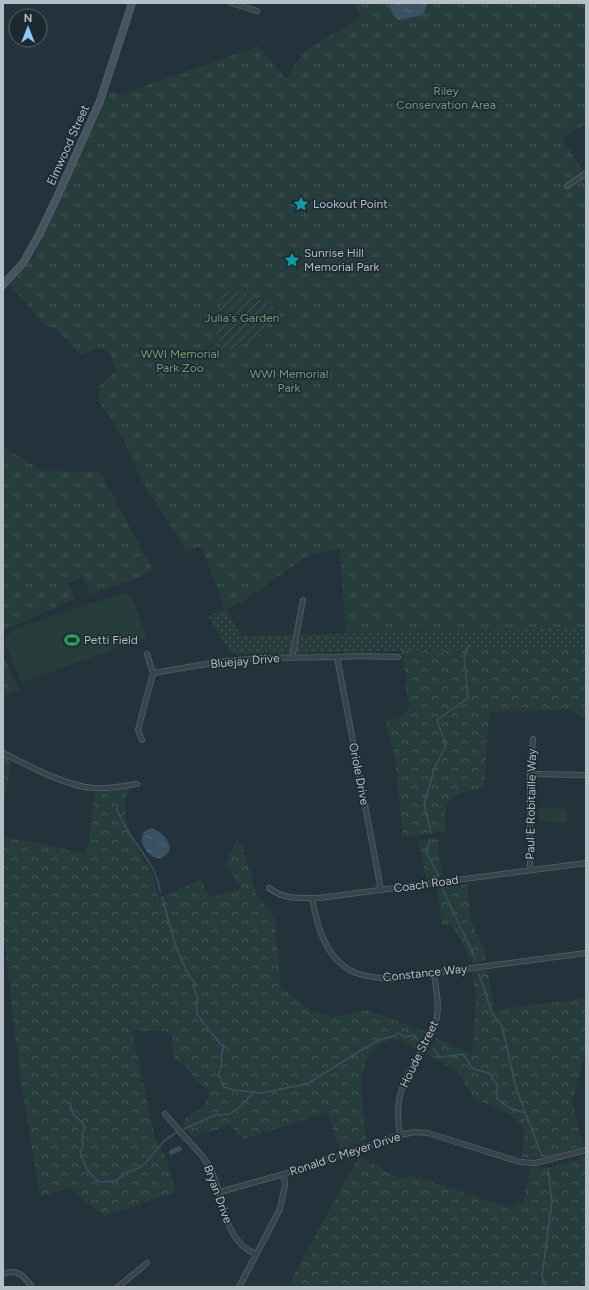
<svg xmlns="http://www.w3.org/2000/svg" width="589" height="1290" font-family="Figtree,sans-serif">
<defs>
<pattern id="grass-dots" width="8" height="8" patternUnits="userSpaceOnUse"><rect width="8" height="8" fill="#263d3b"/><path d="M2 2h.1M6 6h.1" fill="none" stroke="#435756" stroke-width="1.8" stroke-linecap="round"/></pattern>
<pattern id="forest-crowns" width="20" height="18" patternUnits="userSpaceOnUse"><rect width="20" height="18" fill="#263d3b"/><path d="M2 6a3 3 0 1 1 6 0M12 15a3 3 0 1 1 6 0" fill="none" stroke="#435756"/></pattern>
<pattern id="park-tufts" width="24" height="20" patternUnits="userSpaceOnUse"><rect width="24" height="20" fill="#263d3b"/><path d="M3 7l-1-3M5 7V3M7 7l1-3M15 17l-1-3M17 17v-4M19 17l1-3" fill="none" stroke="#435756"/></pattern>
<pattern id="garden-furrows" width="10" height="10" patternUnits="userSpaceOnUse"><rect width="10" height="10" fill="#263d3b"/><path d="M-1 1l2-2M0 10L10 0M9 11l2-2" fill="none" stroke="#435756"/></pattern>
<pattern id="water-ripples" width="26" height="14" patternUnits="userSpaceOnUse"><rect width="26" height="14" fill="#395162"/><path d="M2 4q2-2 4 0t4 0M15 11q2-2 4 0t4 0" fill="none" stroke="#536877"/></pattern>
</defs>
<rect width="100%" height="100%" fill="#24323c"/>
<path fill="url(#grass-dots)" d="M225,609L242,636L586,628V648L231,654L208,616Z"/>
<g fill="url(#forest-crowns)">
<path d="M586,648V719L569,710L489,712L484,788C476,789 469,791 462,793C441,800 445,813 446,831L403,837L394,752L385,720C397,718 404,717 410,705L406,694V677L401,651Z"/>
<path d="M3,755L12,759L3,805Z"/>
<path d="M130,789L125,798L126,819L132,840L151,871L159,898L201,879L209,897L241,889L226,864L236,840L242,846L257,896L271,912L275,922L281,987L311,1011L332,1017L367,1010L427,1032L418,1049L394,1038C388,1041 379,1043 375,1048C354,1067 363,1115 367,1140L340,1149L327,1112L243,1139L230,1125L193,1137L183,1126C185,1114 192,1115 200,1108C203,1105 206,1101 209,1098L208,1090L194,1078L186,1065L174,1061L172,1035L163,1031H132L155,1138L165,1155L176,1192L104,1216L69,1188L40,1197L21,1082L3,932V836L87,854L95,792Z"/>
<path d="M437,838L442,876L426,879L418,841Z"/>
<path d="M467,884L472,923L485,952L486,961L473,963L452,925L442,926L437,888Z"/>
<path d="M488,970L494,1010L586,998V1060H583L572,1103L584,1146C563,1152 543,1160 521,1157L525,1129L513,1117L501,1110L476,1100L457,1072L427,1054L436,1038L472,1054L476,999L472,972Z"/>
<path d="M359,1156L398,1178L414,1176L509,1208L523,1202L530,1168L552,1167L586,1157V1287H287Z"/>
</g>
<g fill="url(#park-tufts)">
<path d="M354,3H586V124L562,138L586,176V628L346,633L340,549L310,554L242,602L225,609L201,546L187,552L143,483L122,436L98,400L99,386L116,371L110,354L100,347L81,355L55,328L45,325L10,285L33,258L110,91L120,95L258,46L286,79L305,51L360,17Z"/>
<path d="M3,447L43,471L100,472L153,570L131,581L112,586L91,594L83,578L68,583L75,599L3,630Z"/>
<path d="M3,656L20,689L3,696Z"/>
</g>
<path fill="url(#garden-furrows)" d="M225,289L238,290L254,298L273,304L274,317L262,333L253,341L223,352L214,327Z"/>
<g fill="#263d3b">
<path d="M126,593L132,598L147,637L21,683L6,643V637L14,629L81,606Z"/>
<path d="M539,807L567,809V823L539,821Z"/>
</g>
<g fill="url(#water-ripples)">
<path d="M389,3H428L423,15L399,20C393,17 391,9 389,3Z"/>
<path d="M152,828C163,832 179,849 163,857C149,865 130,832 152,828Z"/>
<path d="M179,1146L182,1149L181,1151L170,1155L169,1152L170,1150Z"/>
</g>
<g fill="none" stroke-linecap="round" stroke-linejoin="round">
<g stroke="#395162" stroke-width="1.5">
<path d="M116,808C120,816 124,825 129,833C141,852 158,869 160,892"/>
<path d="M431,833L424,804L435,767L446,745L437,720L468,698L464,657L469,645"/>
<path d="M430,840L426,852L439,876"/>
<path d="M443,890L475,958"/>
<path d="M162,897C170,924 177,962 195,983L194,989L198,997L196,1004L197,1014L220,1044L224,1046L221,1057L222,1061L219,1075L224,1087L234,1090L261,1093L307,1084L358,1052L379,1040L394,1036L398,1033L404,1037L414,1035L418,1040"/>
<path d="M479,974L492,1013L502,1026L516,1088L542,1156"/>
<path d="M433,1048L440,1057L463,1054L473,1069L489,1073L497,1085V1099L510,1108L525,1113"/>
<path d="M70,1102C72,1121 81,1116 85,1128L82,1134L83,1146L80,1153L88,1171L99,1182L115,1181L127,1172L139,1168L146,1162L165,1140L176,1133"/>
<path d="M184,1129L215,1115L230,1114L240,1107L254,1092"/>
<path d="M546,1287L542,1276L552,1201L548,1169"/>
</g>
<defs>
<g id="minor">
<path d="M231,3L257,11"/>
<path d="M567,186L586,173"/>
<path d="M337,657L381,890"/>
<path d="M292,658L303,600"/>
<path d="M153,673L218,662L262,658L337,657L359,656L398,657"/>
<path d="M142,740L138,730L153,673L147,654"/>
<path d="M3,753C27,765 68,787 94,788C109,789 123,786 137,784"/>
<path d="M530,774L586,775"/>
<path d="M530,870V774L533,739"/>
<path d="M269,888C285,900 299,898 319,898L586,863"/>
<path d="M312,898C317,926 326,961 356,973C367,977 378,978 390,979L586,953"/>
<path d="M165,1114C172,1121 178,1130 185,1137C194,1147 204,1156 210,1168C225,1196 221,1240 256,1254"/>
<path d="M400,1135C394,1098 402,1083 421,1052C426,1043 434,1032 436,1022C440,1006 436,989 434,973"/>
<path d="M220,1192L284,1174L400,1135L415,1132L428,1133L520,1162L535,1163L586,1150"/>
<path d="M3,1274C16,1267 25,1277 32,1287"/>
<path d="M118,1287L147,1263"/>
<path d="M239,1287L280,1209L285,1185L284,1174"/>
</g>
<path id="secondary" d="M3,285L23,263L39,235L58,195L100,101L132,3"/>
</defs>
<use href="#minor" stroke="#56626a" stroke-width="6"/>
<use href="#secondary" stroke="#56626a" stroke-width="8"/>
<use href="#minor" stroke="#38444c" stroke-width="4.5"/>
<use href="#secondary" stroke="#46545f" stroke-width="6"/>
</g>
<defs>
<symbol id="sight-bare" viewBox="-9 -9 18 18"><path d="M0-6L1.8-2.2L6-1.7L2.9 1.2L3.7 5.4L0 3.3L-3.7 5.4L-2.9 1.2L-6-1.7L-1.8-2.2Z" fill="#0f9aa8" stroke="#1d2931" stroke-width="2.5" paint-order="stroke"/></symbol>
<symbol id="stadium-bare" viewBox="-9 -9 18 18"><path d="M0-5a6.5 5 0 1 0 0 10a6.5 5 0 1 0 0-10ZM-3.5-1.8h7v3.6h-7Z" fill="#2e9e5b" stroke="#1d2931" stroke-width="2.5" paint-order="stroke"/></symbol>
</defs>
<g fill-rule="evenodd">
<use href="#sight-bare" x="290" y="193" width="22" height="22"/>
<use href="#sight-bare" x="281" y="249" width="22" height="22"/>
<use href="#stadium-bare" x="61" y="629" width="22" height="22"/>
</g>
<g text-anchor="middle" stroke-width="3" stroke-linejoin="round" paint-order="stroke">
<g font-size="12" fill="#739c75" stroke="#1d2931">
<text x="446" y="95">Riley<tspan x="446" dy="14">Conservation Area</tspan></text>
<text x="242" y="322">Julia's Garden</text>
<text x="180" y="358">WWI Memorial<tspan x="180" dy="14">Park Zoo</tspan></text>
<text x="289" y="378">WWI Memorial<tspan x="289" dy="14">Park</tspan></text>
</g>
<g font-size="12" fill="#b4bfc7" stroke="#1d2931">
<text transform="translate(68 145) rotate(-66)" y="4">Elmwood Street</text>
<text transform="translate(245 661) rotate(-5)" y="4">Bluejay Drive</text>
<text transform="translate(359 774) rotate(79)" y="4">Oriole Drive</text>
<text transform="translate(531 804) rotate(-89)" y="4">Paul E Robitaille Way</text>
<text transform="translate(426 884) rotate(-8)" y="4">Coach Road</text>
<text transform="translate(425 973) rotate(-6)" y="4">Constance Way</text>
<text transform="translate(419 1054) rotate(-64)" y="4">Houde Street</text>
<text transform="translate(345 1154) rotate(-18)" y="4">Ronald C Meyer Drive</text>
<text transform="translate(218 1194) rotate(70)" y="4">Bryan Drive</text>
</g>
<g font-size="12" fill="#b4bfc7" stroke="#1d2931" text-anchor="start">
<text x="313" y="208">Lookout Point</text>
<text x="304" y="257">Sunrise Hill<tspan x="304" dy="14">Memorial Park</tspan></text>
<text x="84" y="644">Petti Field</text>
</g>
</g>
<rect width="589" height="1290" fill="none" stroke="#b4bfc7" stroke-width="8"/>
<g transform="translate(28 28)"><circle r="19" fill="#1d2931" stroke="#59656d"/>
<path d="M0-3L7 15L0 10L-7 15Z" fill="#8dc7f3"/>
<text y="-6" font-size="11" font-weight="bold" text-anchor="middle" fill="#b4bfc7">N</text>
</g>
</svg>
